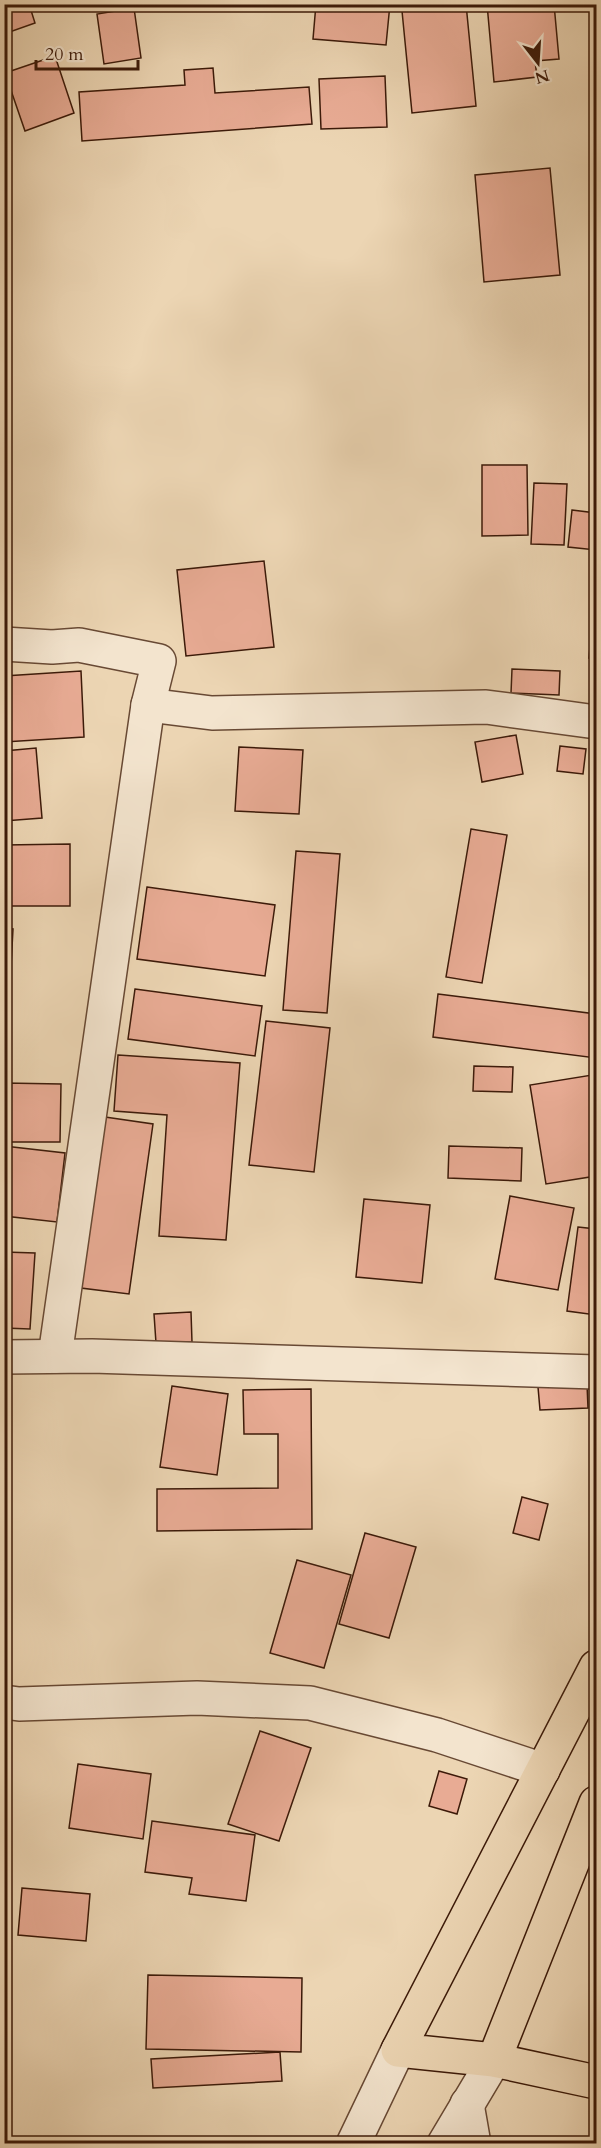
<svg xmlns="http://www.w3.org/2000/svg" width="601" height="2148" font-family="Cardo,serif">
<rect width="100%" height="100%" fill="#ecd5b3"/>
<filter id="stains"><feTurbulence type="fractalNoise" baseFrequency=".00333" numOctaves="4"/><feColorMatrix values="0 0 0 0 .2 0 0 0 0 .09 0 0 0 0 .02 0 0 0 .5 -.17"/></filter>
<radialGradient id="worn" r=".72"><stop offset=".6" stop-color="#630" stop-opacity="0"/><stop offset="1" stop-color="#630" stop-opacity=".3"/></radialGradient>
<g fill="#e8ab94" stroke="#3c1a09" stroke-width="1.5">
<path d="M4,4H29L35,23L4,34Z"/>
<path d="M316,4H390L386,45L313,39Z"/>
<path d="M466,4L476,106L412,113L402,11Z"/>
<path d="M487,4H554L559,59L535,61L537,77L494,82Z"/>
<path d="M134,8L141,58L104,64L97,14Z"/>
<path d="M55,56L74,113L25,131L5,73Z"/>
<path d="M213,68L215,93L309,87L312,124L82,141L79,92L185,85L184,70Z"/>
<path d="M385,76L387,127L321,129L319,79Z"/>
<path d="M550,168L560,275L484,282L475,175Z"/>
<path d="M482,465H527L528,535L482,536Z"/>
<path d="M534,483L567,484L564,545L531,544Z"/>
<path d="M572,510L596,513V550L568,547Z"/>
<path d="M264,561L274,647L186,656L177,570Z"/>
<path d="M596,575V659L589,658Z"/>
<path d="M512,669L560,671L559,695L511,693Z"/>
<path d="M81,671L84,737L4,742V676Z"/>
<path d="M516,735L523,774L482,782L475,742Z"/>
<path d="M560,746L586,749L583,774L557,771Z"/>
<path d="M239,747L303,750L299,814L235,811Z"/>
<path d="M36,748L42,818L4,821V751Z"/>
<path d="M471,829L507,835L482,983L446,977Z"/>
<path d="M70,844V906H4V845Z"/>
<path d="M296,851L340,854L327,1013L283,1010Z"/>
<path d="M147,887L275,905L265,976L137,959Z"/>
<path d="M4,928L13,929L10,985H4Z"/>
<path d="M135,989L262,1006L255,1056L128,1039Z"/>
<path d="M438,994L596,1014V1058L433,1037Z"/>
<path d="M266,1021L330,1028L314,1172L249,1165Z"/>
<path d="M118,1055L240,1063L226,1240L159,1236L167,1115L114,1111Z"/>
<path d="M474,1066L513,1067L512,1092L473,1091Z"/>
<path d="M592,1075L596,1102V1127H594L596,1140V1176L546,1184L530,1085Z"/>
<path d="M4,1083L61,1084L60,1142H4Z"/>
<path d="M105,1117L153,1124L129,1294L81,1288Z"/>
<path d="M4,1146L65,1153L57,1222L4,1216Z"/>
<path d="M449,1146L522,1148L521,1181L448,1178Z"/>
<path d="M510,1196L574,1208L558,1290L495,1279Z"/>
<path d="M364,1199L430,1205L422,1283L356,1277Z"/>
<path d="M578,1227L596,1229V1315L567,1311Z"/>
<path d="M4,1252L35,1253L30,1329L4,1328Z"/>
<path d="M191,1312L192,1342L156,1343L154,1314Z"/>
<path d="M587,1384L588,1408L540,1410L538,1387Z"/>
<path d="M172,1386L228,1394L217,1475L160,1467Z"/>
<path d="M311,1389L312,1529L157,1531V1489L278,1488V1434H244L243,1390Z"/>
<path d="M522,1497L548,1504L539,1540L513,1533Z"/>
<path d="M365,1533L416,1547L389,1638L339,1624Z"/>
<path d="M297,1560L351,1575L324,1668L270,1653Z"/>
<path d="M260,1731L311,1748L279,1841L228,1824Z"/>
<path d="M78,1764L151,1774L143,1839L69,1828Z"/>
<path d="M439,1771L467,1779L457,1814L429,1806Z"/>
<path d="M152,1821L255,1835L246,1901L189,1894L192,1878L145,1872Z"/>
<path d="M22,1888L90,1894L86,1941L18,1935Z"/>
<path d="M148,1975L302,1978L301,2052L146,2049Z"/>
<path d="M280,2052L282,2081L153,2088L151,2059Z"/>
</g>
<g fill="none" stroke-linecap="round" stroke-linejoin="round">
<defs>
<g id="street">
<path d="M4,644L52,647L79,645L159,661L148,705L55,1356"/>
<path d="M148,705L212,713L486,707L596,722"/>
<path d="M4,1357L92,1356L596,1372"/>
<path d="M4,1702L19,1704L197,1698L310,1703L437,1735L543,1770"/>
<path d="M467,2104L474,2144"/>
<path d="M353,2144L398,2050"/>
<path d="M444,2144L494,2060"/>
</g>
<g id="primary">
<path d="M596,1667L398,2050L494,2060L596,2082"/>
<path d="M494,2060L596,1803"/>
</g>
</defs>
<use href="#street" stroke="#684934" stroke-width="36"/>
<use href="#primary" stroke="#3c1a09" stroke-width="36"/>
<use href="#street" stroke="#f3e4ce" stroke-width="33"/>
<use href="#primary" stroke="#ecd5b3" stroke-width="33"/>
</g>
<rect width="601" height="2148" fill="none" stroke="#ecd5b3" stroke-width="24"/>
<rect x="6" y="6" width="589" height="2136" fill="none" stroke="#3c1a09" stroke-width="3"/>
<rect x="12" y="12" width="577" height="2124" fill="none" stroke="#3c1a09" stroke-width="1.5"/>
<g transform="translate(538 63) rotate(163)" stroke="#f3e4ce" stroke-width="4.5" paint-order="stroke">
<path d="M0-4.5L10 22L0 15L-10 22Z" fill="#3c1a09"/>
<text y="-9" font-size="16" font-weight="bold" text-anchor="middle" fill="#3c1a09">N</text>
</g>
<path d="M36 60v9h102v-9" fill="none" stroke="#3c1a09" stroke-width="3"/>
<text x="45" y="60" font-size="18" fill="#3c1a09" stroke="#f3e4ce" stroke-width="4.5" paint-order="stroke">20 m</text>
<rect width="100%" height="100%" filter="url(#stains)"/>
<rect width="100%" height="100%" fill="url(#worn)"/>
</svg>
